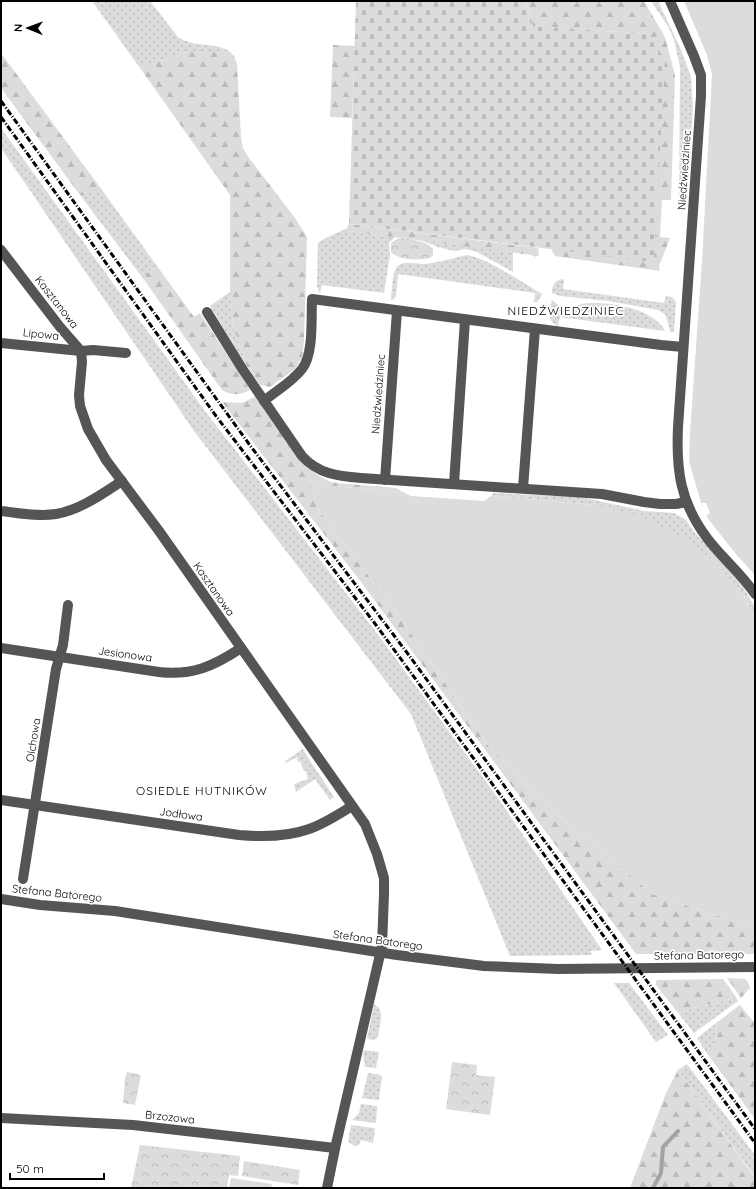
<svg xmlns="http://www.w3.org/2000/svg" width="756" height="1189" font-family="Quicksand,sans-serif">
<defs>
<pattern id="grass-dots" width="8" height="8" patternUnits="userSpaceOnUse"><rect width="8" height="8" fill="#dcdcdc"/><path d="M2 2h.1M6 6h.1" fill="none" stroke="#bbb" stroke-width="1.8" stroke-linecap="round"/></pattern>
<pattern id="forest-firs" width="22" height="20" patternUnits="userSpaceOnUse"><rect width="22" height="20" fill="#dcdcdc"/><path d="M5 1l3.5 6h-7zM16 11l3.5 6h-7z" fill="#bbb"/></pattern>
<pattern id="cemetery-stones" width="16" height="16" patternUnits="userSpaceOnUse"><rect width="16" height="16" fill="#dcdcdc"/><path d="M2 7V4a2 2 0 0 1 4 0v3zM10 15v-3a2 2 0 0 1 4 0v3z" fill="#bbb"/></pattern>
<pattern id="park-crowns" width="20" height="18" patternUnits="userSpaceOnUse"><rect width="20" height="18" fill="#dcdcdc"/><path d="M2 6a3 3 0 1 1 6 0M12 15a3 3 0 1 1 6 0" fill="none" stroke="#bbb"/></pattern>
</defs>
<rect width="100%" height="100%" fill="#fff"/>
<g fill="url(#grass-dots)">
<path d="M92,1H150L178,37C194,48 214,42 229,51H189L140,68Z"/>
<path d="M651,1H658L682,52L691,77L693,108L687,202L679,201L680,67L674,40L669,28Z"/>
<path d="M1,128L205,411L379,636L495,794L602,950L590,951L593,955L510,956L411,714L194,431L1,148Z"/>
<path d="M99,186L157,266C151,270 145,273 145,281L77,191L80,195L91,192Z"/>
<path d="M347,228L348,231L395,237L389,243L390,255L384,293L322,285L320,294L317,286L318,243L322,240Z"/>
<path d="M421,240L513,252V272L475,251L465,249L454,251L438,247Z"/>
<path d="M467,255C489,259 521,282 542,294L540,298L537,302H534L535,293L398,274L396,296L391,301C392,292 392,273 397,267C404,260 415,264 424,264C438,263 453,258 467,255Z"/>
<path d="M561,279L564,280L563,289L664,303L666,296L672,297L676,302L674,331L671,333L665,314L658,310L609,301L560,296L552,293C552,286 554,281 561,279Z"/>
<path d="M230,292L233,326L247,366L210,306Z"/>
<path d="M552,300L563,309C572,308 580,303 590,303C611,302 655,309 665,331L560,317L558,326C546,321 550,310 552,300Z"/>
<path d="M494,493L580,497L645,511L674,513L686,520L696,534L731,572L743,587L755,607V617L747,601L737,588L716,563L690,542L596,505L491,496Z"/>
<path d="M303,749L305,753L334,797L330,800L315,779L296,792L294,784L308,779L306,771H304L300,761L298,762L297,757L286,763L285,761Z"/>
<path d="M614,983H629L668,1035L656,1042Z"/>
<path d="M736,997L738,1001L694,1033L679,1014C696,1004 717,1005 736,997Z"/>
<path d="M374,1004C386,1009 379,1027 378,1037L374,1040L367,1039Z"/>
<path d="M720,1020L716,1026L715,1043L706,1052L697,1038Z"/>
<path d="M364,1050L379,1052L376,1068L365,1067L363,1054Z"/>
<path d="M687,1064L755,1155V1177L678,1070Z"/>
<path d="M368,1073L381,1075L382,1077L379,1099L378,1100L362,1098Z"/>
<path d="M361,1104L377,1106L376,1123L352,1120L359,1113Z"/>
<path d="M351,1125L374,1128L375,1129L373,1143L361,1140L359,1145L355,1146L348,1142Z"/>
</g>
<g fill="url(#forest-firs)">
<path d="M526,1H644L665,37L675,75L671,200H662L660,237L670,238L659,266L660,271L555,256L551,249L648,34L533,26Z"/>
<path d="M333,45L355,46L352,118L330,117Z"/>
<path d="M189,51H229L234,56L237,64L241,138L243,148L249,158L295,218L307,237L304,341L302,358L295,369L270,387L260,385L247,366L233,326L230,292V195L140,68Z"/>
<path d="M1,53L99,186C94,192 88,196 80,195L77,191L1,88Z"/>
<path d="M349,224L538,248L539,255L536,257L531,255L348,231L347,228Z"/>
<path d="M157,266L194,317L200,313L250,390C241,395 231,396 222,390L145,281L146,274Z"/>
<path d="M256,396L304,465L319,476L331,482L337,483L396,488L403,492L330,486L309,480L319,511L398,614L486,743L535,795L652,894L755,928V954H636L361,582L222,402L242,403Z"/>
<path d="M727,978L745,979L748,982L750,988L741,998Z"/>
<path d="M723,979L736,997C717,1005 696,1004 679,1014L656,985V981L658,980Z"/>
<path d="M740,1005L755,1024V1119L706,1052L715,1043L716,1026L720,1020Z"/>
<path d="M678,1070L755,1178V1188H630L666,1093Z"/>
</g>
<path fill="url(#cemetery-stones)" d="M356,1H526L533,26L648,34L665,60L654,262L349,224Z"/>
<g fill="url(#park-crowns)">
<path d="M402,238C413,240 425,240 433,249V256C424,262 398,260 391,252V243L397,239Z"/>
<path d="M452,1062L477,1065L476,1075L495,1077L490,1115L446,1109Z"/>
<path d="M127,1072L141,1075L135,1105L123,1103L125,1078Z"/>
<path d="M140,1145L240,1156L238,1176L229,1175L227,1188H131Z"/>
<path d="M244,1161L300,1170L298,1185L242,1176Z"/>
</g>
<g fill="#dcdcdc">
<path d="M684,1H755V575L735,553L706,516L710,513L706,503H701L689,461L690,433L702,261L712,74L707,55Z"/>
<path d="M309,480L331,486L403,492L411,496L484,501L491,496L596,505L644,517L690,542L716,563L737,588L747,601L755,617V928L652,894L535,795L486,743L398,614L319,511Z"/>
<path d="M231,1178L272,1184L271,1188H229Z"/>
</g>
<g fill="none" stroke-linecap="round" stroke-linejoin="round">
<path stroke="#a3a3a3" stroke-width="4" d="M653,1188L661,1173L663,1147L678,1131"/>
<g stroke="#555" stroke-width="10">
<path d="M670,1L694,56L701,75V96L678,427C676,470 680,502 707,538C722,558 741,573 755,594"/>
<path d="M1,250L60,327L81,351L82,362L79,395L80,406L88,429L106,460L159,531L365,824L377,854L384,878V894L382,946L336,1144L327,1188"/>
<path d="M207,312L243,370L302,456C318,474 338,476 361,478L602,494L644,502L660,504H676L686,502"/>
<path d="M1,343L81,351L93,350L126,353"/>
<path d="M264,401C276,391 292,382 302,369C314,354 311,318 312,299L661,345L683,347"/>
<path d="M385,480L397,311"/>
<path d="M454,484L465,320"/>
<path d="M523,488L535,329"/>
<path d="M1,511C19,513 38,517 56,514C80,510 102,494 122,481"/>
<path d="M1,648L159,672C192,676 214,666 241,648"/>
<path d="M1,800L239,835C262,837 287,837 309,829C324,824 339,814 352,806"/>
<path d="M23,879L56,669L63,645L68,605"/>
<path d="M1,899L40,905L115,911L397,955L484,966L558,969L755,967"/>
<path d="M1,1118L133,1125L335,1148"/>
</g>
<g stroke="#000" stroke-width="3" stroke-dasharray="6 2 1 2" stroke-linecap="butt">
<path d="M1,101L249,444L408,654L755,1129"/>
<path d="M1,117L216,416L376,625L755,1143"/>
</g>
</g>
<g text-anchor="middle" stroke-width="3.5" stroke-linejoin="round" paint-order="stroke">
<g font-size="11" fill="#000" stroke="#fff">
<text transform="translate(684 170) rotate(-86)" y="4">Niedźwiedziniec</text>
<text transform="translate(57 302) rotate(52)" y="4">Kasztanowa</text>
<text transform="translate(41 334) rotate(6)" y="4">Lipowa</text>
<text transform="translate(378 394) rotate(-86)" y="4">Niedźwiedziniec</text>
<text transform="translate(214 589) rotate(55)" y="4">Kasztanowa</text>
<text transform="translate(125 654) rotate(8)" y="4">Jesionowa</text>
<text transform="translate(33 740) rotate(-81)" y="4">Olchowa</text>
<text transform="translate(181 814) rotate(8)" y="4">Jodłowa</text>
<text transform="translate(57 893) rotate(6)" y="4">Stefana Batorego</text>
<text transform="translate(378 940) rotate(8)" y="4">Stefana Batorego</text>
<text transform="translate(699 955) rotate(-1)" y="4">Stefana Batorego</text>
<text transform="translate(170 1117) rotate(6)" y="4">Brzozowa</text>
</g>
<g font-size="12" letter-spacing="1" fill="#000" stroke="#fff">
<text x="566" y="315">NIEDŹWIEDZINIEC</text>
<text x="202" y="795">OSIEDLE HUTNIKÓW</text>
</g>
</g>
<rect width="756" height="1189" fill="none" stroke="#000000" stroke-width="4"/>
<g transform="translate(28 28) rotate(271)" stroke="#ffffff" stroke-width="3" paint-order="stroke">
<path d="M0-3L7 15L0 10L-7 15Z" fill="#000000"/>
<text y="-6" font-size="11" font-weight="bold" text-anchor="middle" fill="#000000">N</text>
</g>
<path d="M10 1173v6h94v-6" fill="none" stroke="#000000" stroke-width="2"/>
<text x="16" y="1173" font-size="12" fill="#000000" stroke="#ffffff" stroke-width="3" paint-order="stroke">50 m</text>
</svg>
